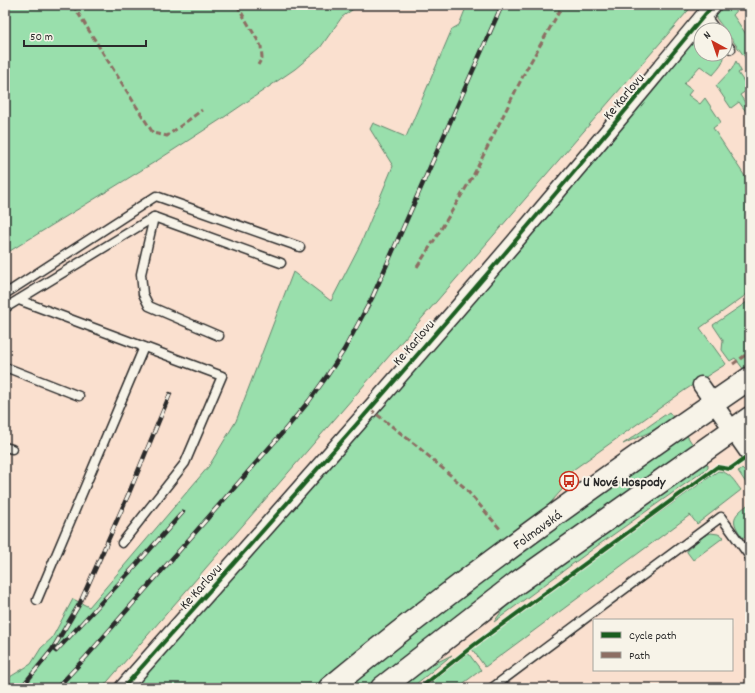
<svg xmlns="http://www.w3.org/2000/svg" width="755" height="693" font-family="Dekko,sans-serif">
<rect width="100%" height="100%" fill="#f8eadd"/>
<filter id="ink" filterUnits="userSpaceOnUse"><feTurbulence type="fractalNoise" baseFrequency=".025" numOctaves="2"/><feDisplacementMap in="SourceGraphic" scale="8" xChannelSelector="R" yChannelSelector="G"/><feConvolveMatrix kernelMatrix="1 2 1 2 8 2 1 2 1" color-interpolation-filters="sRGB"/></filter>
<g filter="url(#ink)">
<path fill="#fae0cf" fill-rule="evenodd" d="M359,5H467L459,25L452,29L406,137L460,275L693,5H750V688H5V254L158,160L320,48L342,17ZM701,30H725V54H701ZM594,620H732V670H594Z"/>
<g fill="#99dfac" stroke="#62856c">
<path d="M5,5H359L342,17L320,48L295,69L223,118L158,160L5,254Z"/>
<path d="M467,5H693L102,688H5V680L31,664L41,648L52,638L73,599L89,607L209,466L236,421L293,272L331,301L361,243L393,166L370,129L373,123L406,137L452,29L459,25Z"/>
<path d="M722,5H742L733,15L750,40V64L716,18L717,11Z"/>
<path d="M701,33V54H724C725,63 718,69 713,75L700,66L684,84L692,90L688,95L700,104L705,98L721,122L713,128L750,184V292L700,328L726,364L685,390L563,477L568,483L545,509L416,606L314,688H134L352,440L697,35Z"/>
<path d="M736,61L741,71L738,73L749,89L740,95L750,110V117L739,102L731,108L716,86L732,69Z"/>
<path d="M750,300V365L744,370L735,358L730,361L722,350L723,340L713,325Z"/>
<path d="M669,412L674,418L661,427L623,444Z"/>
<path d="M686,434L693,445L613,501L498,585L400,660L367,688H346L460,598L530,546Z"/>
<path d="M705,462L708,465V468L597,546L494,622L509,601Z"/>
<path d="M742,469L750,477V489L738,471Z"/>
<path d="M718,471C730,472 734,481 741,490L697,524L690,515L485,667L472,649L594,559Z"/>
<path d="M750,503V533L743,538C729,519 733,516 750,503Z"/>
<path d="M711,533L718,534L724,537L693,560L687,552V550L704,536Z"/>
<path d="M468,653L481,670L457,688H424Z"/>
<path d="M452,655L411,688H399L421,670Z"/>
</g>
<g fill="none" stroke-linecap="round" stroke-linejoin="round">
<defs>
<g id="lane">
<path d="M705,15L716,30"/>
<path d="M725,42L731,49"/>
<path d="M154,217L141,274L143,294L149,306L219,336"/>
<path d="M5,294L156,196L300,247"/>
<path d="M19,300L222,376L185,463L122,543"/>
<path d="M5,308L154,217L281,263"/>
<path d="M5,367L79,396"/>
<path d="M5,447L12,449"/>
<path d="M37,600L144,347"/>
<path d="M492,688L721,517L750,557"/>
</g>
<g id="street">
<path d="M701,385L750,455"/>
<path d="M123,688C269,524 415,360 556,193C609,131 661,67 713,5"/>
</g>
<g id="secondary">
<path d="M330,688C464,577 607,476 750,378"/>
<path d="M382,688L517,583L750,418"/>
</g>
</defs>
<use href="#lane" stroke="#2b2b2b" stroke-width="11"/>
<use href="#street" stroke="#2b2b2b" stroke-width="19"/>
<use href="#secondary" stroke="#2b2b2b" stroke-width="25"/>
<use href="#lane" stroke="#f7f3e8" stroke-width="8"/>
<use href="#street" stroke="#f7f3e8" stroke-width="16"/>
<use href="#secondary" stroke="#f7f3e8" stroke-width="22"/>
<defs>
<g id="rail">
<path d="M56,651L137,564L183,512"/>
<path d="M21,688L52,650L80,603L129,493L170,394"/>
<path d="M57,688L86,657L284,431L309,401L327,376L344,350L372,298L502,5"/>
</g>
</defs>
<use href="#rail" stroke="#2b2b2b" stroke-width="4.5"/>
<use href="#rail" stroke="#f7f3e8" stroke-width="3" stroke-dasharray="9" stroke-linecap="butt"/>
<g stroke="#8d6e63" stroke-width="3" stroke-dasharray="6 3" stroke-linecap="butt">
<path d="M73,5L153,133L167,136L202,110"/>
<path d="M237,5L261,46L262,58L258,65"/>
<path d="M417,267L435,239L473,176L526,70L563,5"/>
<path d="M733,364L750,352"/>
<path d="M370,409L417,446L464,487L501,530"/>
</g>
<defs>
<g id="cycleway">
<path d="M123,688C269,524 415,360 556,193C609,131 661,67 713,5"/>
<path d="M420,688L474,645L717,467L730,469L750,455"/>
</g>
</defs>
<use href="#cycleway" stroke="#f7f3e8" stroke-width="6"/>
<use href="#cycleway" stroke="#1b5e20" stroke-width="4"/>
</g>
</g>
<defs>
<symbol id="bus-ring" viewBox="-11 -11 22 22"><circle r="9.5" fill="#f7f3e8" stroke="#c8321e" stroke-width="1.5"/><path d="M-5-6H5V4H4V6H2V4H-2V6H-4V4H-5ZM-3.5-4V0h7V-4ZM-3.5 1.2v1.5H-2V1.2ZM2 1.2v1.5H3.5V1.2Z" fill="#c8321e"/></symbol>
</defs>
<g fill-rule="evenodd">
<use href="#bus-ring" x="558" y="470" width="22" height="22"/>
</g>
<g text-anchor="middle" stroke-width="4" stroke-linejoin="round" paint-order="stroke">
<g font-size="14" fill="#2b2b2b" stroke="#f7f3e8">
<text transform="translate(623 96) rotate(-50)" y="5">Ke Karlovu</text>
<text transform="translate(413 342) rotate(-49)" y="5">Ke Karlovu</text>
<text transform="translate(537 529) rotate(-36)" y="5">Folmavská</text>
<text transform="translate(200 586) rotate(-48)" y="5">Ke Karlovu</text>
</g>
<g font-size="14" font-weight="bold" fill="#2b2b2b" stroke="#f7f3e8" text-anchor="start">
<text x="583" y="486">U Nové Hospody</text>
</g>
</g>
<rect width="755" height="693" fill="none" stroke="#f7f3e8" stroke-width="20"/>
<rect x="10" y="10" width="735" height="673" fill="none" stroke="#2b2b2b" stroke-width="1.5" filter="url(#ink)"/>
<rect x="593" y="619" width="140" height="52" fill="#f7f3e8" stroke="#a5a39c"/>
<rect x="601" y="632" width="20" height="6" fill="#1b5e20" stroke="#a5a39c"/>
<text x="629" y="639" font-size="12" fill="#2b2b2b">Cycle path</text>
<rect x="601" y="652" width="20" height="6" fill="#8d6e63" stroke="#a5a39c"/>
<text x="629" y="659" font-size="12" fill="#2b2b2b">Path</text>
<g transform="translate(713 42) rotate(320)"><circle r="19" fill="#f7f3e8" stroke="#a5a39c"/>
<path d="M0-3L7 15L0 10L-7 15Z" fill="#c8321e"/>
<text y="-6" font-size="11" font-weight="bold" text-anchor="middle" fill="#2b2b2b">N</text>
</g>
<path d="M24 40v6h122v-6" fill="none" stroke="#2b2b2b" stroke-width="2"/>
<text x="30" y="40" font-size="12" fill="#2b2b2b" stroke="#f7f3e8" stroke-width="3" paint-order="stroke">50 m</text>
</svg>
